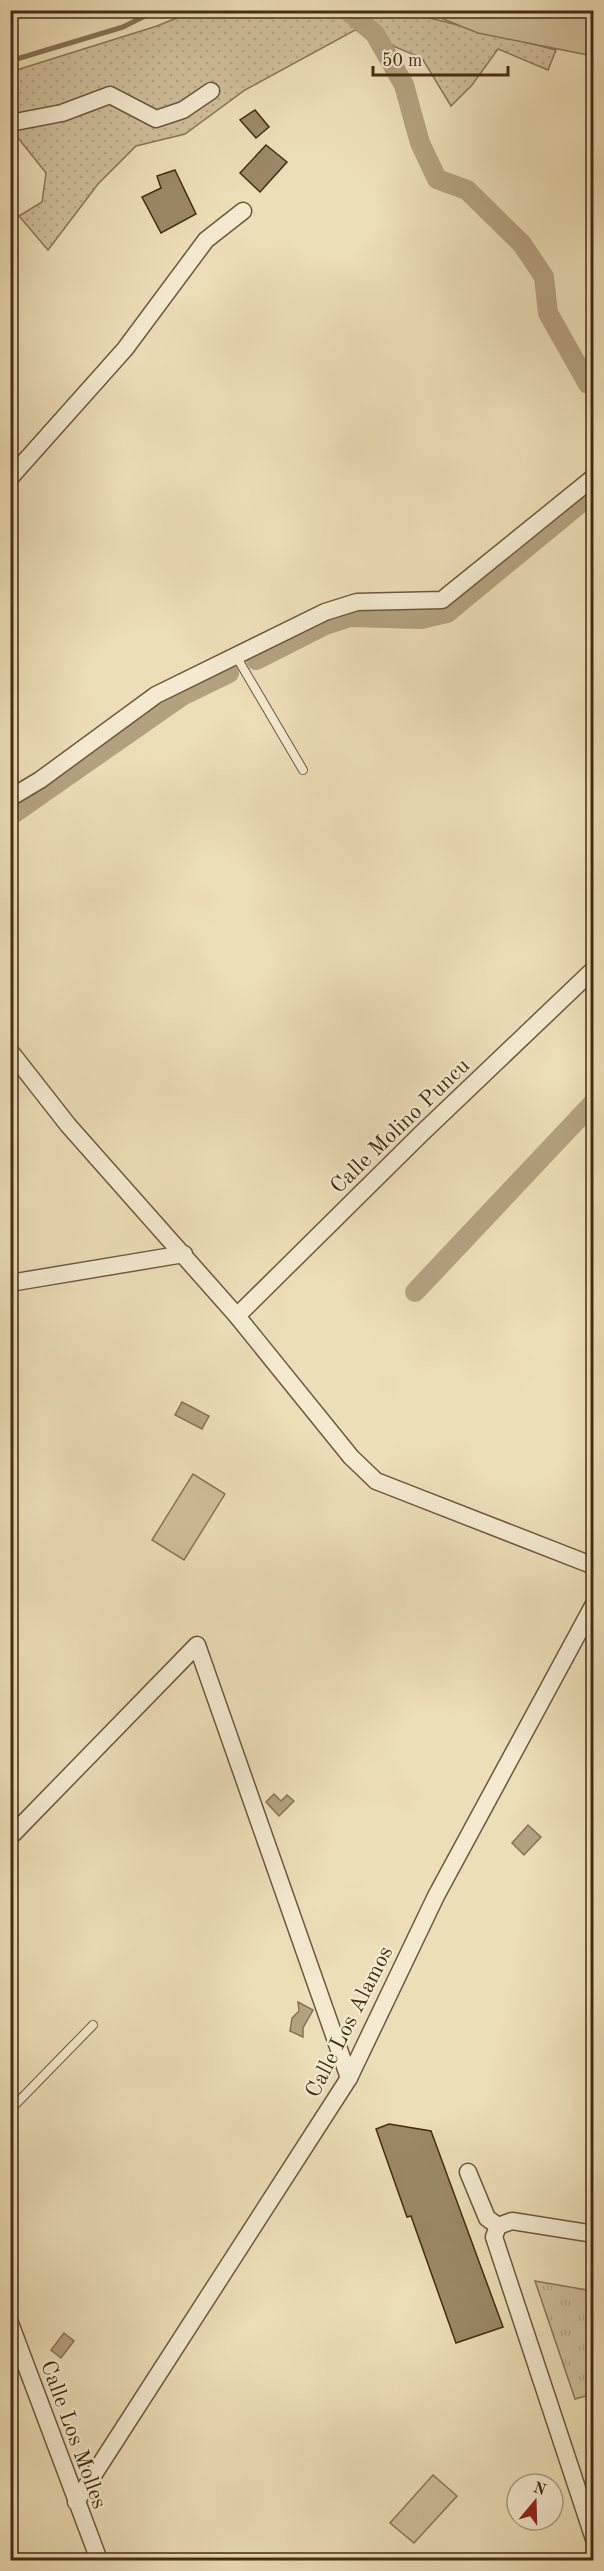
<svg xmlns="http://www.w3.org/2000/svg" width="604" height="2571" font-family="'Old Standard TT',serif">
<defs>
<pattern id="grass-tufts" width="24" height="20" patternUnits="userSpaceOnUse" patternTransform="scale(1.5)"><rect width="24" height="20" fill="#cfc09b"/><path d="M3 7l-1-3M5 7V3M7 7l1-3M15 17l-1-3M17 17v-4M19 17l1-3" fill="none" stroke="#b3a585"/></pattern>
<pattern id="park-dots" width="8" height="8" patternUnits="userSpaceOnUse" patternTransform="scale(1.5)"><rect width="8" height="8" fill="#cfc09b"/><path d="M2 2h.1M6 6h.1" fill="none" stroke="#b3a585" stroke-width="1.8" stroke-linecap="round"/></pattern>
</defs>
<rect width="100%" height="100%" fill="#ecdeb7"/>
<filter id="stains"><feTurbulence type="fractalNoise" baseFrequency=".00333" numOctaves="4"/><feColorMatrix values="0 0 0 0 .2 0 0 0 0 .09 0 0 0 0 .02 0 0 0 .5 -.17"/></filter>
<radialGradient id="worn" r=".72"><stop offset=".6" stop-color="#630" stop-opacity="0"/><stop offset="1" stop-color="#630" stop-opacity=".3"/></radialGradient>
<path fill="url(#grass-tufts)" stroke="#897657" stroke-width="1.5" d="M535,2281L593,2291V2394L575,2399Z"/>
<path fill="url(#park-dots)" stroke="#897657" stroke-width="1.5" d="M196,10L402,11L556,50L548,70L498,49L472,85L451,106L422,58L355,30L245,90L185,134L136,146L98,184L48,250L19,216L42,202L46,173L11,129L10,72L157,26Z"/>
<g fill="#cfc09b" stroke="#897657" stroke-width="1.5">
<path d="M423,11H593V56L478,33Z"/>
<path d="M193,1474L225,1494L184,1560L152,1540Z"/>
<path d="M433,2475L457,2496L414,2543L390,2523Z"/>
</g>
<g fill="#b3a27f" stroke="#867354" stroke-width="1.5">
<path d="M182,1402L209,1416L202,1429L175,1415Z"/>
<path d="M274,1794L281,1801L287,1795L294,1801L279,1816L266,1802Z"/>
<path d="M528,1825L541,1837L524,1855L512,1843Z"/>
<path d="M298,2002L313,2010L303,2028V2037L290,2031L292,2018L299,2011Z"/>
<path d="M64,2333L74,2341L61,2358L51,2350Z"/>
</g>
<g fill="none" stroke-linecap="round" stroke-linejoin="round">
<path stroke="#867354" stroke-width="5" d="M10,61L123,27L157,10"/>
<g stroke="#b3a27f" stroke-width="20">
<path d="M347,10L375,34L404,85L420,143L437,179L467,190L522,244L544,277L548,313L588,384L594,385"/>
<path d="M256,660L325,625L350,617L421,619L447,613L594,492"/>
<path d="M10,816L182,696L229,673"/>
<path d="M415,1292L594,1102"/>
</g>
</g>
<g fill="#9b8968" stroke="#432d13" stroke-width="1.5">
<path d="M255,110L269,127L256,138L240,120Z"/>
<path d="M266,145L287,162L260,192L240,173Z"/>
<path d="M175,170L196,214L161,233L142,197L161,188L157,176Z"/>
<path d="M389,2124L431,2131L503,2327L456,2343L411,2216L407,2217L376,2129Z"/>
</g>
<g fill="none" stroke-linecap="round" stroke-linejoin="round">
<defs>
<g id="service">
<path d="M236,656L303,770"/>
<path d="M10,2110L93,2025"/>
</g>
<g id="minor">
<path d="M10,123L62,113L110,95L156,119L183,110L211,91"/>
<path d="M10,478L125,349L206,240L243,211"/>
<path d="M10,798L40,780L156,695L325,612L357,602L442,600L594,477"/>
<path d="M10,1051L68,1125L237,1316L351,1457L376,1481L594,1566"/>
<path d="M10,1283L184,1254"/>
<path d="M237,1316L421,1134L594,969"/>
<path d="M10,1837L197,1645L349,2078"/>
<path d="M468,2172L487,2218L498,2226"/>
<path d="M498,2226L494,2237L594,2539"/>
<path d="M498,2226L512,2221L594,2234"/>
<path d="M10,2323L99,2560"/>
<path d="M76,2502L349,2078L436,1896L594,1604"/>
</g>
</defs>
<use href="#service" stroke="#6d593c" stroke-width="10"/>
<use href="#minor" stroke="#6d593c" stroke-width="19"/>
<use href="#service" stroke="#f3ead0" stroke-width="8"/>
<use href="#minor" stroke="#f3ead0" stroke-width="16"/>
</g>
<g text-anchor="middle" stroke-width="4.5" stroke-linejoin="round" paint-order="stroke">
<g font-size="22" fill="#432d13" stroke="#f3ead0">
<text transform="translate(399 1125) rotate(-44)" y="8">Calle Molino Puncu</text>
<text transform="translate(348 2021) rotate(-63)" y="8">Calle Los Alamos</text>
<text transform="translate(75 2434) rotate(70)" y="8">Calle Los Molles</text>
</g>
</g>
<rect width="604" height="2571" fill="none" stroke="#ecdeb7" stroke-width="36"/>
<rect x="12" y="12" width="580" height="2547" fill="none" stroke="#432d13" stroke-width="3"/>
<rect x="18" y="18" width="568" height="2535" fill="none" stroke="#432d13" stroke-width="1.5"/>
<g transform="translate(535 2502) rotate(19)"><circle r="28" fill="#f3ead0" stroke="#ad9e84" stroke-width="1.5"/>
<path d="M0-4.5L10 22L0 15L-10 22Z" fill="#8f2418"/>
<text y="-9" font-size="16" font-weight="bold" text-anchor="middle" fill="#432d13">N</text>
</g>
<path d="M373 66v9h135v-9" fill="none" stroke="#432d13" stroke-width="3"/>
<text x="382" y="66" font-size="18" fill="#432d13" stroke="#f3ead0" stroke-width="4.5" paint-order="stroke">50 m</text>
<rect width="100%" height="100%" filter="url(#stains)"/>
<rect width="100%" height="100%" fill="url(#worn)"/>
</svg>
